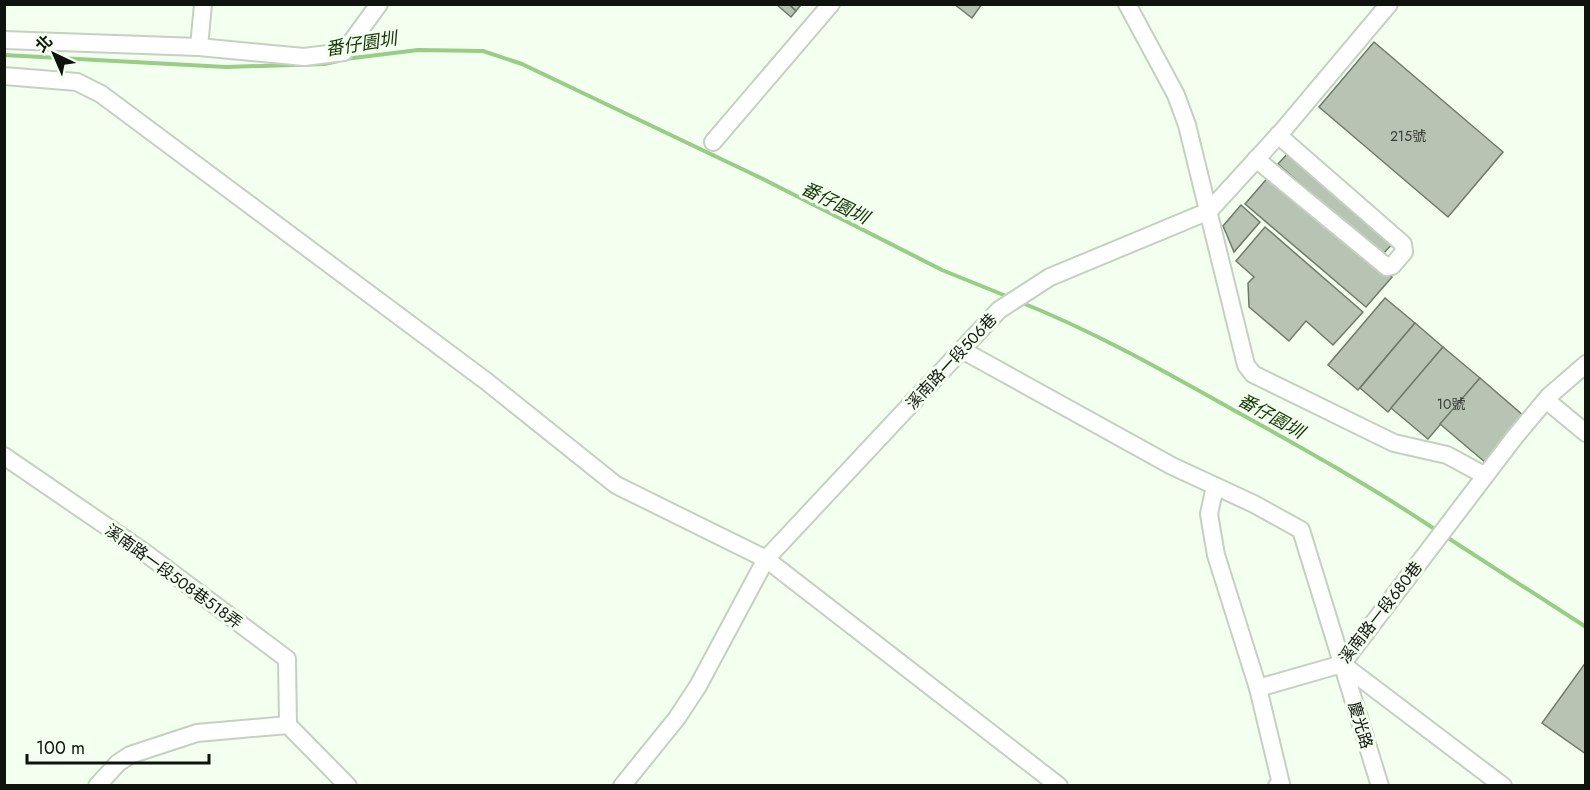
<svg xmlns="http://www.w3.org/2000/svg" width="1590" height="790" font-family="Jost,'Noto Sans TC',sans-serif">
<rect width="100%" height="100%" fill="#f3ffef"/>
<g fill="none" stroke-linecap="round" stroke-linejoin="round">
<g stroke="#99cc87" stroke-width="4">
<path d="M4,55L226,67L325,64L338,61"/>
<path d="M345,59L418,50L483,51L522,64L763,179L942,270L1011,298"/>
<path d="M1020,302C1093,331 1160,369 1228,407C1299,446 1369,485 1436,530"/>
<path d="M1445,536L1586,627"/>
</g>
</g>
<g fill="#b7c3b3" stroke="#6f7a6c" stroke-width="1.5">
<path d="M776,4H789L796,11L791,17Z"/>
<path d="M789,4H801V5L796,11Z"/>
<path d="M954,4H982L972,18Z"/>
<path d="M1374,42L1503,152L1448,217L1319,107Z"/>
<path d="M1290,151L1394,242L1382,255L1278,164Z"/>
<path d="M1271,174L1392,277L1366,307L1245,204Z"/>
<path d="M1241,205L1260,222L1234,252L1223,226Z"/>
<path d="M1265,227L1363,312L1333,345L1306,321L1289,341L1249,307L1248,283L1254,277L1236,261Z"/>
<path d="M1385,298L1415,323L1358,390L1328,365Z"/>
<path d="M1415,323L1443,347L1388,412L1360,388Z"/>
<path d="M1443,347L1480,378L1428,439L1391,408Z"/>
<path d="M1480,378L1525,417L1486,463L1440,424Z"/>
<path d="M1586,662V754L1542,723Z"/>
</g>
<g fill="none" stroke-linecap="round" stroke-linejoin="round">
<defs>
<g id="minor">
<path d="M1127,4L1176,95L1187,125L1246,365L1253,374L1394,443L1447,455L1484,475"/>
<path d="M4,40L199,47L304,57L344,52L379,4"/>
<path d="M199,47L203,4"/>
<path d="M4,76L77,82L101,94L486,381L616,485L766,559L1059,786"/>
<path d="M713,142L831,4"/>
<path d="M1256,159L1387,267L1392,266L1404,252L1403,244L1278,135"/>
<path d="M962,350L1172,466L1254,504L1301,530L1380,786"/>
<path d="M1546,400L1586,433"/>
<path d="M4,456L144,552L287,659L288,725"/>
<path d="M1215,486L1209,514L1216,555L1258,688"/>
<path d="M1342,664L1503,786"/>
<path d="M97,786L118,763L130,755L197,733L288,725L348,786"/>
<path d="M622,786L677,718L698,686L766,559L999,310L1050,277L1209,211L1284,129L1389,4"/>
<path d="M1277,786L1281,784L1258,688L1342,664L1514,438L1549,396L1586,364"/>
</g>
</defs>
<use href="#minor" stroke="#c4d0c0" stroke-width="20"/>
<use href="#minor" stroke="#fff" stroke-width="16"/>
</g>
<g text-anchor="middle" stroke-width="6" stroke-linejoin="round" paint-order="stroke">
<g font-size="14" fill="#393f37">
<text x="1408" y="141">215號</text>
<text x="1451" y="409">10號</text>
</g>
<g font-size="16" fill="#0f130e" stroke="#f3ffef">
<text transform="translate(951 361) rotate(-47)" y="6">溪南路一段506巷</text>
<text transform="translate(174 576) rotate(36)" y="6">溪南路一段508巷518弄</text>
<text transform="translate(1380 612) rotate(-52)" y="6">溪南路一段680巷</text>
<text transform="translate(1361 725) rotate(73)" y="6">慶光路</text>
</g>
<g font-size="18" font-style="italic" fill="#133403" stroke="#f3ffef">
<text transform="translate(361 44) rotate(-9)" y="6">番仔園圳</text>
<text transform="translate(835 203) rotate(26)" y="6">番仔園圳</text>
<text transform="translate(1271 416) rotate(29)" y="6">番仔園圳</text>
</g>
</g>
<rect width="1590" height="790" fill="none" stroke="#0f130e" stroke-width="12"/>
<g transform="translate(54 54) rotate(316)" stroke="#f3ffef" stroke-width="4.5" paint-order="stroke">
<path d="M0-4.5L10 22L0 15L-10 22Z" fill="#0f130e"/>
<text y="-9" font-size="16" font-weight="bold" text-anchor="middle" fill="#0f130e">北</text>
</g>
<path d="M27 754v9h182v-9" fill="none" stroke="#0f130e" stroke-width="3"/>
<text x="36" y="754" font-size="18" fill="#0f130e" stroke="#f3ffef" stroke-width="4.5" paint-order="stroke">100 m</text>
</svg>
